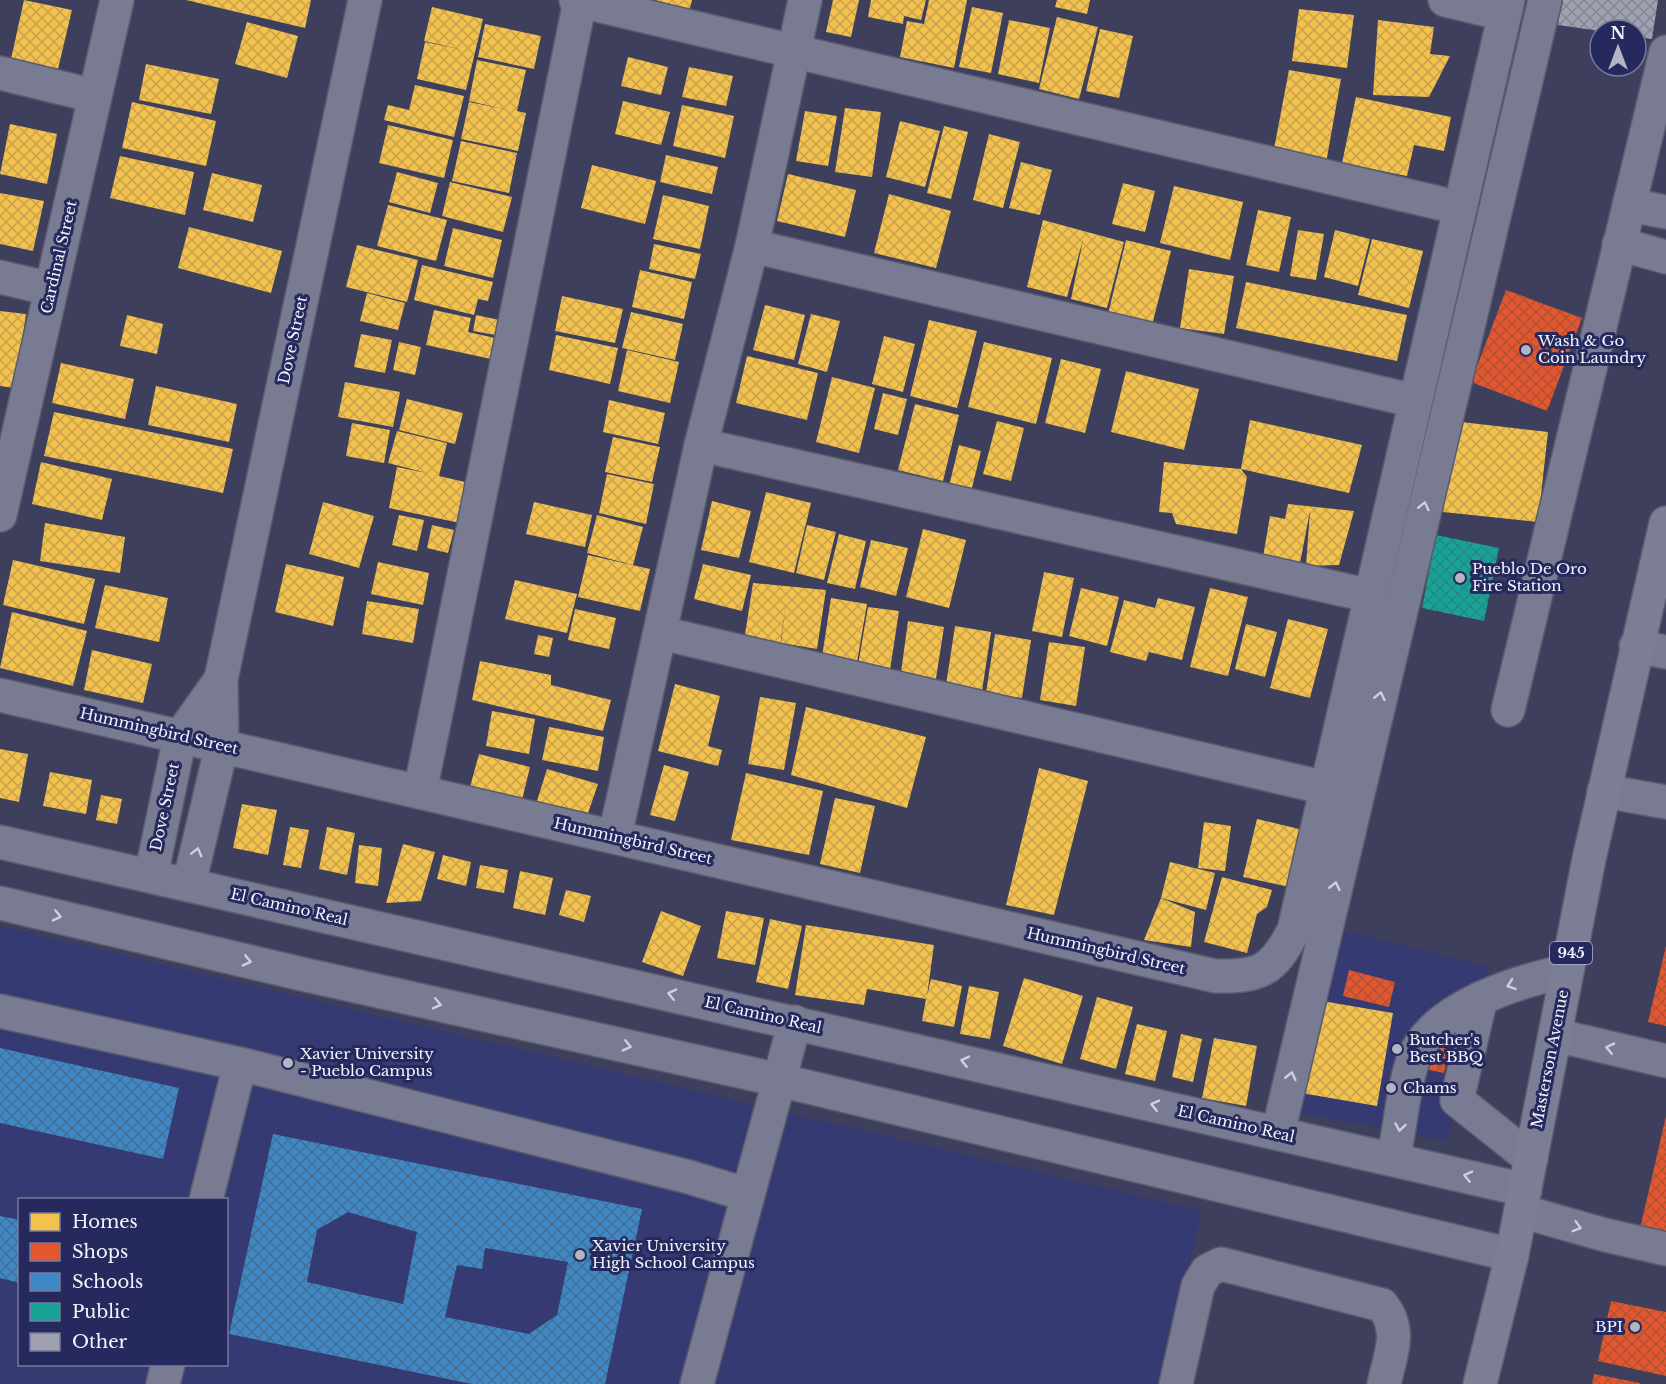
<svg xmlns="http://www.w3.org/2000/svg" width="1666" height="1384" font-family="'Libre Baskerville',serif">
<defs>
<pattern id="homes-cross-hatch" width="8" height="8" patternUnits="userSpaceOnUse" patternTransform="scale(1.5)"><rect width="8" height="8" fill="#f2c14e"/><path d="M0 0l8 8M0 8l8-8" fill="none" stroke="#c8a34d"/></pattern>
<pattern id="shops-cross-hatch" width="8" height="8" patternUnits="userSpaceOnUse" patternTransform="scale(1.5)"><rect width="8" height="8" fill="#e4572e"/><path d="M0 0l8 8M0 8l8-8" fill="none" stroke="#ae5238"/></pattern>
<pattern id="schools-cross-hatch" width="8" height="8" patternUnits="userSpaceOnUse" patternTransform="scale(1.5)"><rect width="8" height="8" fill="#3f88c5"/><path d="M0 0l8 8M0 8l8-8" fill="none" stroke="#436f94"/></pattern>
<pattern id="public-cross-hatch" width="8" height="8" patternUnits="userSpaceOnUse" patternTransform="scale(1.5)"><rect width="8" height="8" fill="#17a398"/><path d="M0 0l8 8M0 8l8-8" fill="none" stroke="#268881"/></pattern>
<pattern id="building-cross-hatch" width="8" height="8" patternUnits="userSpaceOnUse" patternTransform="scale(1.5)"><rect width="8" height="8" fill="#9fa0b0"/><path d="M0 0l8 8M0 8l8-8" fill="none" stroke="#858692"/></pattern>
</defs>
<rect width="100%" height="100%" fill="#3d3f5c"/>
<g fill="#363a72" fill-rule="evenodd">
<path d="M0,926L1202,1211L1162,1384H0ZM20,1200H226V1364H20Z"/>
<path d="M1332,928L1489,967L1447,1141L1288,1110Z"/>
</g>
<g fill="url(#homes-cross-hatch)">
<path d="M24,0L72,10L58,69L11,59Z"/>
<path d="M186,0H311L305,28Z"/>
<path d="M657,0H692L689,12L656,4Z"/>
<path d="M833,0H859L851,37L826,32Z"/>
<path d="M871,0H926L921,20L904,16L903,24L868,17Z"/>
<path d="M929,0H967L954,68L900,57L907,21L924,24Z"/>
<path d="M1057,0H1090L1087,14L1055,7Z"/>
<path d="M432,7L483,19L466,90L417,79L425,42L464,50L424,41Z"/>
<path d="M972,7L1003,13L991,73L959,67Z"/>
<path d="M1299,9L1354,15L1347,68L1292,61Z"/>
<path d="M1057,17L1098,27L1079,99L1039,89Z"/>
<path d="M1009,20L1050,28L1039,83L998,74Z"/>
<path d="M1378,20L1434,27L1430,54L1450,56L1429,97L1373,95Z"/>
<path d="M247,22L298,36L287,78L235,64Z"/>
<path d="M485,24L541,36L534,69L478,57Z"/>
<path d="M1100,29L1133,36L1119,98L1086,91Z"/>
<path d="M628,57L668,67L661,95L621,86Z"/>
<path d="M477,60L526,70L517,111L526,113L518,151L461,139L469,102L504,109L469,101Z"/>
<path d="M146,64L219,79L211,114L139,100Z"/>
<path d="M689,67L733,76L726,106L682,97Z"/>
<path d="M1289,70L1341,79L1326,163L1273,154Z"/>
<path d="M415,85L464,96L454,137L384,120L388,105L409,110Z"/>
<path d="M1356,97L1451,117L1444,151L1414,145L1407,176L1342,163Z"/>
<path d="M623,101L670,112L661,145L615,134Z"/>
<path d="M132,102L216,121L206,166L122,148Z"/>
<path d="M682,105L734,116L725,158L673,146Z"/>
<path d="M845,108L881,112L872,177L835,172Z"/>
<path d="M805,111L837,116L828,166L796,161Z"/>
<path d="M900,121L940,131L925,187L886,177Z"/>
<path d="M10,124L57,134L47,184L0,174Z"/>
<path d="M388,125L453,140L444,178L379,163Z"/>
<path d="M944,126L968,132L951,199L927,193Z"/>
<path d="M989,134L1020,142L1003,208L973,200Z"/>
<path d="M461,141L517,153L509,193L452,181Z"/>
<path d="M666,155L718,167L712,194L660,182Z"/>
<path d="M120,156L194,172L185,215L110,198Z"/>
<path d="M1021,162L1052,170L1040,215L1009,208Z"/>
<path d="M592,165L656,181L645,224L581,208Z"/>
<path d="M397,172L438,183L430,213L389,202Z"/>
<path d="M212,173L262,185L253,222L203,210Z"/>
<path d="M788,174L856,190L845,237L777,221Z"/>
<path d="M450,182L512,197L503,232L442,216Z"/>
<path d="M1123,183L1155,191L1145,232L1112,224Z"/>
<path d="M1174,186L1243,202L1230,260L1160,243Z"/>
<path d="M0,193L44,201L33,251L0,244Z"/>
<path d="M889,194L951,211L936,268L874,253Z"/>
<path d="M663,195L709,206L700,249L653,239Z"/>
<path d="M388,205L447,220L436,261L377,246Z"/>
<path d="M1258,210L1291,217L1279,272L1246,265Z"/>
<path d="M1043,220L1124,242L1107,308L1071,299L1083,240L1067,297L1027,287Z"/>
<path d="M189,227L282,251L271,293L178,268Z"/>
<path d="M453,228L502,240L493,278L444,266Z"/>
<path d="M1298,230L1324,234L1316,280L1290,276Z"/>
<path d="M1335,230L1370,239L1358,286L1324,277Z"/>
<path d="M1372,239L1423,251L1409,308L1358,295Z"/>
<path d="M1126,240L1171,251L1152,325L1108,314Z"/>
<path d="M654,244L701,254L695,279L649,269Z"/>
<path d="M357,245L418,260L407,302L346,287Z"/>
<path d="M422,265L493,282L488,301L478,299L474,315L414,300Z"/>
<path d="M1189,269L1234,276L1224,334L1180,328Z"/>
<path d="M640,270L692,282L684,319L632,307Z"/>
<path d="M1246,282L1407,315L1397,361L1236,328Z"/>
<path d="M367,293L405,303L398,330L360,321Z"/>
<path d="M562,296L623,309L615,343L555,331Z"/>
<path d="M765,305L805,315L794,360L753,350Z"/>
<path d="M434,310L471,318L468,332L495,338L491,359L426,345Z"/>
<path d="M0,311L26,314L15,388L0,386Z"/>
<path d="M631,312L683,324L675,360L622,348Z"/>
<path d="M811,314L840,321L827,372L798,364Z"/>
<path d="M127,315L163,324L157,354L120,346Z"/>
<path d="M476,315L504,321L501,336L473,331Z"/>
<path d="M929,320L977,331L957,408L910,396Z"/>
<path d="M361,334L392,340L385,373L354,367Z"/>
<path d="M556,335L618,348L610,384L549,370Z"/>
<path d="M884,336L915,344L903,392L872,384Z"/>
<path d="M399,342L421,347L415,375L393,370Z"/>
<path d="M984,342L1052,358L1036,424L968,407Z"/>
<path d="M627,350L679,362L670,403L618,391Z"/>
<path d="M747,356L818,373L807,420L736,403Z"/>
<path d="M1061,359L1101,369L1085,433L1045,423Z"/>
<path d="M61,363L134,379L125,419L52,403Z"/>
<path d="M1126,371L1199,389L1184,450L1111,432Z"/>
<path d="M832,377L875,388L859,453L816,442Z"/>
<path d="M345,382L400,392L393,427L338,417Z"/>
<path d="M156,386L237,404L229,442L148,425Z"/>
<path d="M883,393L907,399L898,435L874,429Z"/>
<path d="M407,399L463,413L455,444L399,430Z"/>
<path d="M609,400L665,413L658,444L603,432Z"/>
<path d="M915,404L959,415L943,481L898,470Z"/>
<path d="M54,412L233,449L223,493L44,456Z"/>
<path d="M1250,420L1362,445L1349,493L1241,469Z"/>
<path d="M997,421L1024,428L1011,481L983,474Z"/>
<path d="M1453,421L1548,432L1538,522L1443,512Z"/>
<path d="M352,423L390,430L384,463L346,456Z"/>
<path d="M397,431L447,443L439,476L469,483L460,523L389,508L397,467L427,473L388,463Z"/>
<path d="M613,437L660,447L652,482L605,472Z"/>
<path d="M959,445L981,451L970,496L948,490Z"/>
<path d="M41,462L112,479L102,520L32,504Z"/>
<path d="M1164,462L1241,469L1247,477L1237,534L1176,524L1172,513L1159,512Z"/>
<path d="M607,474L654,484L646,524L599,513Z"/>
<path d="M766,492L811,503L794,573L749,562Z"/>
<path d="M712,501L751,511L739,558L701,550Z"/>
<path d="M323,502L374,516L359,568L309,554Z"/>
<path d="M534,502L592,515L585,547L526,534Z"/>
<path d="M1288,504L1354,511L1339,565L1306,566L1310,511L1300,563L1263,557L1270,516L1285,519Z"/>
<path d="M399,515L424,520L417,551L392,545Z"/>
<path d="M597,515L643,527L633,565L587,553Z"/>
<path d="M45,523L125,537L120,573L40,561Z"/>
<path d="M432,525L454,530L448,553L427,548Z"/>
<path d="M807,525L836,532L824,580L796,573Z"/>
<path d="M923,529L966,540L949,608L906,597Z"/>
<path d="M839,534L866,541L855,589L827,583Z"/>
<path d="M871,540L908,548L896,596L860,587Z"/>
<path d="M588,555L650,569L640,611L578,597Z"/>
<path d="M13,560L95,579L84,624L3,605Z"/>
<path d="M378,562L429,573L423,605L371,594Z"/>
<path d="M286,564L344,577L333,626L275,612Z"/>
<path d="M703,564L751,575L742,611L694,599Z"/>
<path d="M1044,572L1074,578L1062,637L1032,631Z"/>
<path d="M515,580L577,594L567,633L505,619Z"/>
<path d="M753,583L826,590L817,649L781,643L786,604L780,647L744,641Z"/>
<path d="M105,585L168,598L159,642L95,628Z"/>
<path d="M1081,588L1119,597L1107,646L1069,636Z"/>
<path d="M1210,588L1248,597L1228,676L1190,667Z"/>
<path d="M831,598L867,604L857,662L822,657Z"/>
<path d="M1158,598L1195,607L1182,660L1149,652L1146,661L1110,652L1124,600L1155,608Z"/>
<path d="M367,601L419,609L413,643L362,634Z"/>
<path d="M868,607L899,611L890,670L858,665Z"/>
<path d="M575,609L616,618L609,649L568,640Z"/>
<path d="M12,612L87,631L73,686L0,668Z"/>
<path d="M1288,619L1328,629L1310,698L1270,688Z"/>
<path d="M908,621L944,627L935,685L900,680Z"/>
<path d="M1246,624L1277,632L1265,677L1235,669Z"/>
<path d="M955,626L991,632L982,691L946,685Z"/>
<path d="M995,634L1031,640L1022,698L986,693Z"/>
<path d="M538,635L553,638L549,657L534,654Z"/>
<path d="M1049,642L1085,647L1076,706L1040,700Z"/>
<path d="M92,650L152,664L143,703L84,690Z"/>
<path d="M480,661L551,675V685L611,700L603,731L472,700Z"/>
<path d="M675,684L720,696L708,746L722,750L718,766L658,751Z"/>
<path d="M760,697L796,703L784,770L748,764Z"/>
<path d="M806,707L926,737L907,808L791,775Z"/>
<path d="M492,711L535,719L529,754L486,746Z"/>
<path d="M549,727L604,737L598,771L542,760Z"/>
<path d="M0,749L28,754L19,802L0,798Z"/>
<path d="M479,754L530,767L522,800L470,787Z"/>
<path d="M664,765L689,772L675,821L650,815Z"/>
<path d="M1039,768L1088,781L1054,915L1006,905Z"/>
<path d="M547,769L598,784L587,816L537,801Z"/>
<path d="M50,772L92,780L86,814L43,806Z"/>
<path d="M746,773L823,791L809,855L731,840Z"/>
<path d="M101,795L122,799L117,824L96,820Z"/>
<path d="M835,798L875,806L860,873L820,864Z"/>
<path d="M242,804L277,810L268,855L233,848Z"/>
<path d="M1257,819L1303,830L1289,887L1243,877Z"/>
<path d="M1204,822L1231,826L1225,871L1198,868Z"/>
<path d="M290,827L309,830L301,868L283,865Z"/>
<path d="M327,827L355,833L347,875L319,869Z"/>
<path d="M403,844L435,852L421,901L386,903Z"/>
<path d="M359,845L382,848L378,886L355,883Z"/>
<path d="M443,855L471,862L466,886L437,879Z"/>
<path d="M1170,862L1215,873L1206,910L1161,898Z"/>
<path d="M480,865L508,870L504,893L476,888Z"/>
<path d="M520,871L553,878L545,915L513,908Z"/>
<path d="M1222,877L1272,890L1267,907L1257,914L1247,953L1204,942Z"/>
<path d="M566,890L591,896L584,922L559,915Z"/>
<path d="M1161,898L1195,912L1191,947L1144,940Z"/>
<path d="M661,911L701,926L683,976L642,962Z"/>
<path d="M726,911L764,918L755,965L717,958Z"/>
<path d="M770,919L802,926L788,989L756,982Z"/>
<path d="M806,925L934,945L927,996L931,979L962,986L954,1027L922,1021L926,999L867,989L864,1005L795,995Z"/>
<path d="M1024,978L1083,996L1062,1064L1003,1046Z"/>
<path d="M969,986L999,992L990,1039L960,1034Z"/>
<path d="M1097,997L1133,1007L1116,1069L1080,1059Z"/>
<path d="M1310,999L1393,1013L1377,1106L1295,1092Z"/>
<path d="M1137,1024L1167,1031L1155,1081L1125,1074Z"/>
<path d="M1181,1034L1202,1039L1193,1082L1172,1077Z"/>
<path d="M1214,1038L1257,1046L1246,1106L1202,1098Z"/>
</g>
<g fill="url(#shops-cross-hatch)">
<path d="M1506,290L1582,318L1547,411L1471,382Z"/>
<path d="M1666,946V1026L1648,1022Z"/>
<path d="M1349,970L1395,982L1389,1007L1343,996Z"/>
<path d="M1453,1020L1444,1073L1415,1067Z"/>
<path d="M1666,1116V1249L1637,1242Z"/>
<path d="M1611,1301L1666,1312V1376L1598,1361Z"/>
<path d="M1594,1374L1640,1383V1384H1592Z"/>
</g>
<g fill="url(#schools-cross-hatch)" fill-rule="evenodd">
<path d="M0,1048L179,1088L163,1159L0,1123Z"/>
<path d="M273,1134L642,1209L605,1384H472L229,1334ZM348,1212L417,1232L403,1304L307,1282L317,1230ZM485,1248L568,1262L557,1315L529,1334L445,1317L457,1265L482,1269Z"/>
<path d="M0,1216L20,1220V1283L0,1278Z"/>
</g>
<path fill="url(#public-cross-hatch)" d="M1436,535L1499,548L1484,621L1422,608Z"/>
<path fill="url(#building-cross-hatch)" d="M1561,0H1658L1652,39L1636,37V30L1600,31L1558,25Z"/>
<g fill="none" stroke-linecap="round" stroke-linejoin="round">
<defs>
<g id="minor">
<path d="M576,0L1460,208"/>
<path d="M1445,0L1504,14"/>
<path d="M0,73L95,96"/>
<path d="M1629,205L1666,212"/>
<path d="M1619,244L1666,257"/>
<path d="M752,246L1415,401"/>
<path d="M0,277L51,289"/>
<path d="M701,445L1371,596"/>
<path d="M0,515L117,0"/>
<path d="M661,633L1326,788"/>
<path d="M1636,646L1666,652"/>
<path d="M0,695L1215,976C1260,977 1273,971 1294,930L1508,0"/>
<path d="M1508,710L1666,52"/>
<path d="M1604,791L1666,802"/>
<path d="M420,792L580,1"/>
<path d="M615,836L701,445L752,246L805,0"/>
<path d="M0,842L1525,1190"/>
<path d="M151,876L180,737L221,679"/>
<path d="M189,884L222,745L221,679L365,0"/>
<path d="M0,903L306,975L779,1080L1512,1255"/>
<path d="M1481,998L1457,1100L1531,1159"/>
<path d="M0,1011L240,1064"/>
<path d="M1555,1035L1666,1061"/>
<path d="M1278,1133L1545,0"/>
<path d="M1393,1159C1401,1127 1402,1091 1413,1060C1431,1007 1519,981 1567,971"/>
<path d="M206,1200L240,1064L689,1177L748,1195L795,1022"/>
<path d="M1521,1211L1605,1235L1666,1249"/>
<path d="M163,1384L168,1364"/>
<path d="M697,1384L748,1195"/>
<path d="M1176,1384L1198,1286L1207,1271L1221,1264L1382,1305C1403,1331 1390,1355 1384,1384"/>
</g>
<path id="major" d="M1480,1384L1512,1255L1589,859L1666,523"/>
</defs>
<use href="#minor" stroke="#595a6d" stroke-width="36"/>
<use href="#major" stroke="#595a6d" stroke-width="36"/>
<use href="#minor" stroke="#787b91" stroke-width="33"/>
<use href="#major" stroke="#7b7e95" stroke-width="33"/>
</g>
<defs><path id="oneway-chevron" d="M-2-3.5L2.5 0L-2 3.5" fill="none" stroke-width="1.6" stroke-linecap="round" stroke-linejoin="round" transform="scale(1.5)"/></defs>
<g stroke="#ced0db">
<use href="#oneway-chevron" transform="translate(1424 506) rotate(-77)"/>
<use href="#oneway-chevron" transform="translate(1380 696) rotate(-77)"/>
<use href="#oneway-chevron" transform="translate(197 852) rotate(-76)"/>
<use href="#oneway-chevron" transform="translate(1335 886) rotate(-77)"/>
<use href="#oneway-chevron" transform="translate(57 916) rotate(13)"/>
<use href="#oneway-chevron" transform="translate(247 961) rotate(13)"/>
<use href="#oneway-chevron" transform="translate(1511 985) rotate(161)"/>
<use href="#oneway-chevron" transform="translate(672 994) rotate(-167)"/>
<use href="#oneway-chevron" transform="translate(437 1004) rotate(13)"/>
<use href="#oneway-chevron" transform="translate(627 1046) rotate(13)"/>
<use href="#oneway-chevron" transform="translate(1610 1048) rotate(-167)"/>
<use href="#oneway-chevron" transform="translate(965 1061) rotate(-167)"/>
<use href="#oneway-chevron" transform="translate(1291 1076) rotate(-77)"/>
<use href="#oneway-chevron" transform="translate(1155 1105) rotate(-167)"/>
<use href="#oneway-chevron" transform="translate(1400 1127) rotate(99)"/>
<use href="#oneway-chevron" transform="translate(1468 1176) rotate(-167)"/>
<use href="#oneway-chevron" transform="translate(1577 1227) rotate(16)"/>
</g>
<g fill="#b3b5c3" stroke="#26295d" stroke-width="2">
<circle cx="1526" cy="350" r="6"/>
<circle cx="1460" cy="578" r="6"/>
<circle cx="1397" cy="1049" r="6"/>
<circle cx="288" cy="1063" r="6"/>
<circle cx="1391" cy="1088" r="6"/>
<circle cx="580" cy="1255" r="6"/>
<circle cx="1635" cy="1327" r="6"/>
</g>
<g text-anchor="middle" stroke-width="6" stroke-linejoin="round" paint-order="stroke">
<rect fill="#26295d" stroke="#b6b7cc" stroke-width="1.5" x="1550" y="942" width="42" height="22" rx="4.5"/>
<g font-size="14" font-weight="bold" fill="#f3f4fb">
<text x="1571" y="958">945</text>
</g>
<g font-size="15" fill="#f3f4fb" stroke="#26295d">
<text transform="translate(59 257) rotate(-77)" y="5">Cardinal Street</text>
<text transform="translate(293 340) rotate(-78)" y="5">Dove Street</text>
<text transform="translate(159 731) rotate(13)" y="5">Hummingbird Street</text>
<text transform="translate(165 807) rotate(-78)" y="5">Dove Street</text>
<text transform="translate(633 841) rotate(13)" y="5">Hummingbird Street</text>
<text transform="translate(289 907) rotate(13)" y="5">El Camino Real</text>
<text transform="translate(1106 951) rotate(13)" y="5">Hummingbird Street</text>
<text transform="translate(763 1015) rotate(13)" y="5">El Camino Real</text>
<text transform="translate(1550 1059) rotate(-79)" y="5">Masterson Avenue</text>
<text transform="translate(1236 1124) rotate(13)" y="5">El Camino Real</text>
</g>
<g font-size="15" fill="#f3f4fb" stroke="#26295d" text-anchor="start">
<text x="1538" y="346">Wash &amp; Go<tspan x="1538" dy="17">Coin Laundry</tspan></text>
<text x="1472" y="574">Pueblo De Oro<tspan x="1472" dy="17">Fire Station</tspan></text>
<text x="1409" y="1045">Butcher's<tspan x="1409" dy="17">Best BBQ</tspan></text>
<text x="300" y="1059">Xavier University<tspan x="300" dy="17">- Pueblo Campus</tspan></text>
<text x="1403" y="1093">Chams</text>
<text x="592" y="1251">Xavier University<tspan x="592" dy="17">High School Campus</tspan></text>
<text x="1623" y="1332" text-anchor="end">BPI</text>
</g>
</g>
<rect x="18" y="1198" width="210" height="168" fill="#26295d" stroke="#787a9c" stroke-width="1.5"/>
<rect x="30" y="1213" width="30" height="18" fill="#f2c14e" stroke="#787a9c" stroke-width="1.5"/>
<text x="72" y="1228" font-size="18" fill="#f3f4fb">Homes</text>
<rect x="30" y="1243" width="30" height="18" fill="#e4572e" stroke="#787a9c" stroke-width="1.5"/>
<text x="72" y="1258" font-size="18" fill="#f3f4fb">Shops</text>
<rect x="30" y="1273" width="30" height="18" fill="#3f88c5" stroke="#787a9c" stroke-width="1.5"/>
<text x="72" y="1288" font-size="18" fill="#f3f4fb">Schools</text>
<rect x="30" y="1303" width="30" height="18" fill="#17a398" stroke="#787a9c" stroke-width="1.5"/>
<text x="72" y="1318" font-size="18" fill="#f3f4fb">Public</text>
<rect x="30" y="1333" width="30" height="18" fill="#9fa0b0" stroke="#787a9c" stroke-width="1.5"/>
<text x="72" y="1348" font-size="18" fill="#f3f4fb">Other</text>
<g transform="translate(1618 48)"><circle r="28" fill="#26295d" stroke="#787a9c" stroke-width="1.5"/>
<path d="M0-4.5L10 22L0 15L-10 22Z" fill="#b3b5c3"/>
<text y="-9" font-size="16" font-weight="bold" text-anchor="middle" fill="#f3f4fb">N</text>
</g>
</svg>
